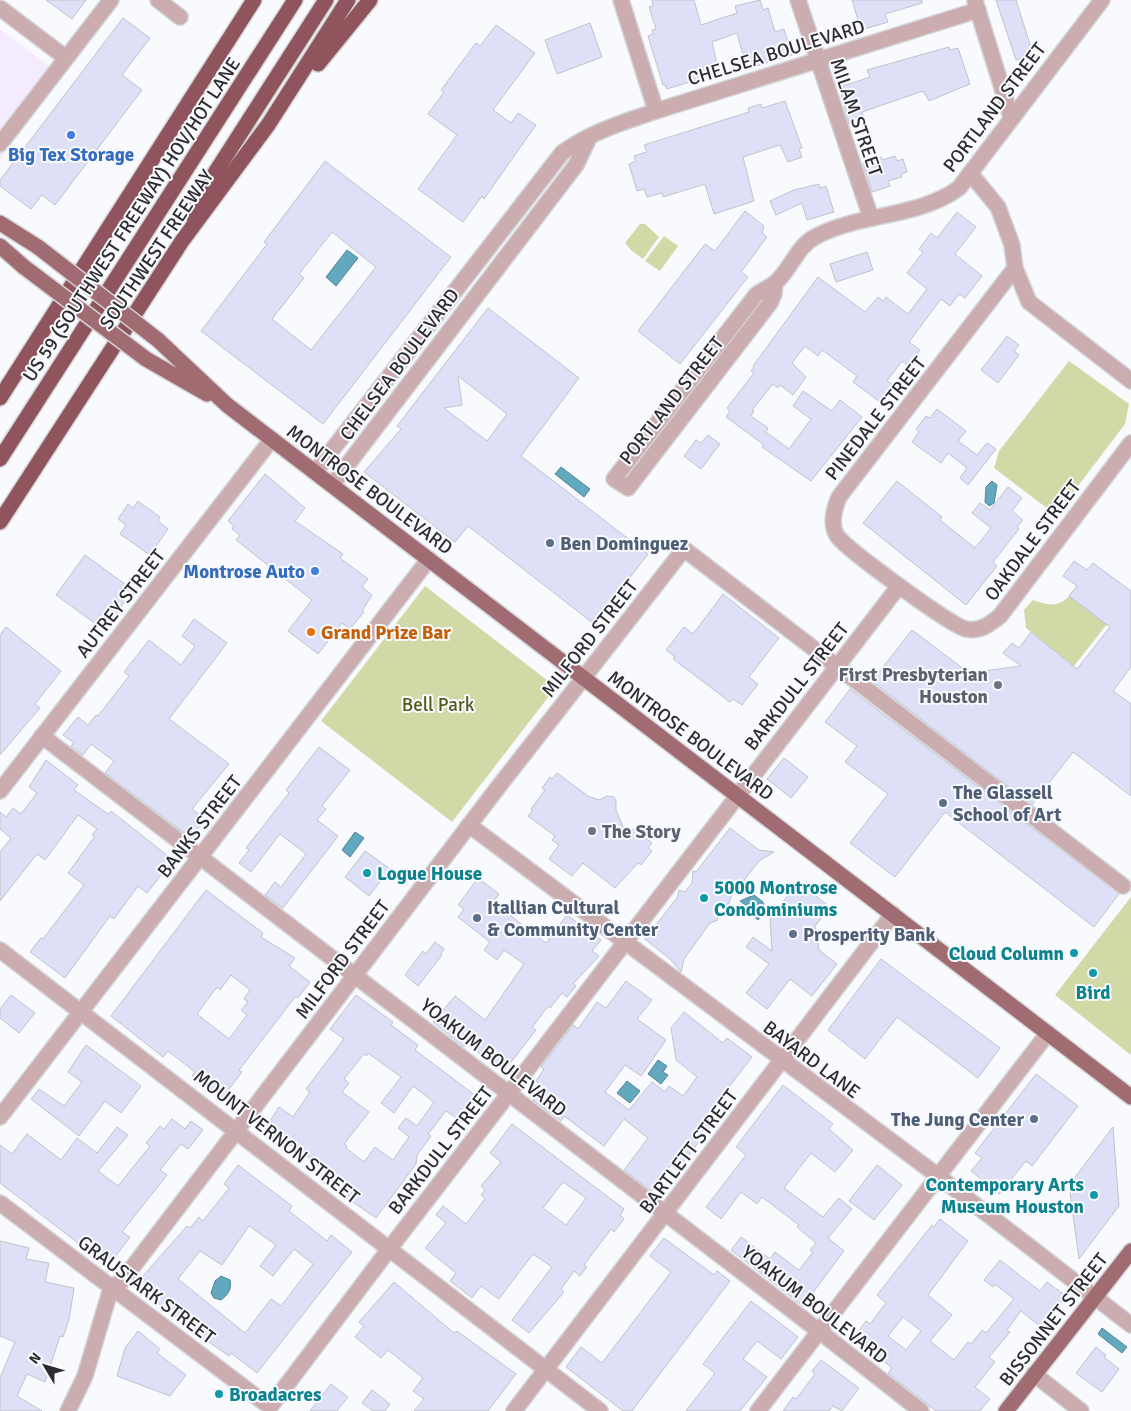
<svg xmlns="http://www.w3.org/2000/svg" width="1131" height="1411" font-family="Signika,sans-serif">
<rect width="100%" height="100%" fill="#f9fafe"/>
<path fill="#f4ecfe" d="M0,29L61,75L0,160Z"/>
<g fill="#d1d9a7">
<path d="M640,224H645L659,237L643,259L631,250L625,243Z"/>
<path d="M664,236L678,246L660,271L645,261Z"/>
<path d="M1069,361L1129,404L1125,424L1056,515L994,468L999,451Z"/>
<path d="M425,586L556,687L452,822L321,721Z"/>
<path d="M1069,596L1107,624L1074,666L1026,628L1024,610L1033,600C1046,605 1059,608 1069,596Z"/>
<path d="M1131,897V1055L1055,995Z"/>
</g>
<g fill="#62a9c0" stroke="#528495">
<path d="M347,250L358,258L336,286L326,277Z"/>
<path d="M561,467L590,489L584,497L555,474Z"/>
<path d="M992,481L997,485L994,503L989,506L985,502L986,487Z"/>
<path d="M355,832L364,838L350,857L342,850Z"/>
<path d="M754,895L763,902L765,911L758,920L751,914L753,911L740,901Z"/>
<path d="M658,1060L667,1066L663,1072L668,1075L661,1084L648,1074Z"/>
<path d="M627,1081L640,1091L630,1103L617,1093Z"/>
<path d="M221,1276L230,1280C232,1289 228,1295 221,1300L214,1298L211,1293L215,1281Z"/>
<path d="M1102,1328L1127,1347L1122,1353L1098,1334Z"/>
</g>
<g fill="#dee0f7" stroke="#c1c2cc" fill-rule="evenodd">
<path d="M46,0H86L72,19Z"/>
<path d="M652,0H694L701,25L737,13L735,6L760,0L763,10L768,8L775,32L784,29L792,55L747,69L737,33L712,42L719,73L667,89L665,85H663L648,36L653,34L652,30L656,29L649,7L653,6Z"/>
<path d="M852,0H922V3L885,14L888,22L861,30Z"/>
<path d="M996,0H1016L1033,54L1016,60Z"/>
<path d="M123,18L150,38L122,75L142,90L55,205L42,195L31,209L0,186V180Z"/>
<path d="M590,23L602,57L557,74L545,40Z"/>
<path d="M496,25L535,53L493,110L511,123L518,113L536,125L484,199L482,196L463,222L418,189L457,135L428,114L444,92L441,90L476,43L480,46Z"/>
<path d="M949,47L950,50L958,48L970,84L929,101L923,91L862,112L864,119L849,124L840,89L843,86L870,77L867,70Z"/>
<path d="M785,101L802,148L799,149L802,157L788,162L780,145L743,157L754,201L714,214L705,184L663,197L662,193L647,197L644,189L637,191L629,164L636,161L634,156L647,152L644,145L749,112L748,108L761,104L762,108Z"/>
<path d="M895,156L897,161L903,159L907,172L901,174L902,177L888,181L890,186L872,192L863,163L881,157L882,160Z"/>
<path d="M325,161L451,257L323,424L201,331L267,244L264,242ZM332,232L376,267L311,350L272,319L304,278L299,274Z"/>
<path d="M819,184L820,188L826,186L834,212L807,220L802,203L776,215L770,201L794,190Z"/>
<path d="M745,211L764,226L762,233L767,237L741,272L748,277L680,364L638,331L705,244L715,251Z"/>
<path d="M957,212L976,227L955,254L982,276L965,298L959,294L950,306L941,299L909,342L920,350L908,366L902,361L887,381L893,385L880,402L853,382L857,376L822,350L818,356L805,346L792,363L806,377L793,395L780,385L778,388L773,384L752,410L754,411L751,416L768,428L766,432L789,449L811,419L793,406L803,391L832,411L840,400L862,417L811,481L762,447L764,445L726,417L730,411L727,408L754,373L751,371L754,367L753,366L818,277L865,312L878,297L883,301L886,297L908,314L927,289L907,273L923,252L919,249L931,233L937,238Z"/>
<path d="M867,252L873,270L836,282L830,264Z"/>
<path d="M488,308L579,378L521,456L648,554L594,624L468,526L455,542L364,472L401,429L397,426ZM458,376L507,414L487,441L444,408L462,405Z"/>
<path d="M1007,336L1019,345L1014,351L1019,355L998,383L981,370Z"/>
<path d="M937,409L966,431L958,441L977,455L987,443L996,449L968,485L960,478L967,468L948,453L941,463L912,442L919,432L916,429L926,416L930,418Z"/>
<path d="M708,435L720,444L701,469L684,456L696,440L701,443Z"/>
<path d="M265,474L305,508L295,521L343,554L340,558L368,579L362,587L372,595L362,611L364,612L350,629L342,623L318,654L288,631L312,600L236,540L240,535L232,529L234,526L228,521Z"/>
<path d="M897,481L942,517L940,520L975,548L991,528L972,513L980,503L990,510L1008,487L1022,498L1012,511L1023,520L1017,527L1019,529L993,562L997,566L966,605L863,523Z"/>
<path d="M138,501L160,517L158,521L168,529L150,555L120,534L126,525L118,519L128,504L133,508Z"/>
<path d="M85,555L133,590L104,630L56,595Z"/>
<path d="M1074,561L1087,570L1093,563L1131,591V667L1113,691L1131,704V796L1073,752L1032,805L872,681L912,630L969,673L1021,666L1003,653L1012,643L1019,648L1031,632L1077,669L1110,627L1069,596L1077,586L1063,576Z"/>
<path d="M723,594L779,638L749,677L758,684L742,705L733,699L730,702L673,659L675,657L666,650L684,627L693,634Z"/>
<path d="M194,619L227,643L169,719L229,764L192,809L205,819L191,838L105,773L114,761L91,744L83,755L71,746L74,743L63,735L78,717L88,725L96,715L98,716L129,676L124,672L149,640L181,665L195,646L182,636Z"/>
<path d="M6,627L61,671L35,704L40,708L0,755V635Z"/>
<path d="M850,689L1119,894L1094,927L945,812L895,877L850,843L888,794L845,762L857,746L825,722Z"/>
<path d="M319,747L350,770L322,806L326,809L317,820L338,836L283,908L265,895L275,882L281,887L306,854L280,834L251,872L239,863L249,850L246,848L289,793L286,790Z"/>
<path d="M784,758L808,777L791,798L767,779Z"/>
<path d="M46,760L78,785L74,790L108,814L111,811L173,860L147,893L138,886L114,919L110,916L65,978L30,952L41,938L43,939L84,885L68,873L95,836L92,835L97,829L78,815L45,860L37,854L0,901V852L11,838L0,829V812L6,817L13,808L21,814L37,793L29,787Z"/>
<path d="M557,773L588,796L599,800L607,796L614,797L616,801V810L627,836L633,829L652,843L648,848L652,851L641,865L638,863L615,888L583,863L572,876L549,859L559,845L552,840L555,836L528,816L532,811L531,809L545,790L542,788L550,777L552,779Z"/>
<path d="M730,828L759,850L774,852L759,861L731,897L729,904L715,905L718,920L710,923L684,959L681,972L671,960L645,939L677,898L679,890L685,892L692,883L693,871L696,872Z"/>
<path d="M365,851L390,869L369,896L345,877Z"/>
<path d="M478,878L499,894L493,902L546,943L567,915L601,940L592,951L599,956L573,984L576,986L567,997L562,993L550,1008L548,1006L532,1028L536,1030L504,1071L466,1044L464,1047L433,1022L455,996L485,1020L524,964L504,950L497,960L484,950L490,942L458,917L464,909L458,905Z"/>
<path d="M798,882L830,907L815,926L819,950L837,964L812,996L790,979L767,1009L746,993L769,964L746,947L753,937L772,951L770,919Z"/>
<path d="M206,890L263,933L261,937L295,958L289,966L310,982L298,998L296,996L239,1070L242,1072L223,1097L192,1076L195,1072L168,1051L163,1057L111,1016ZM231,975L250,990L244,999L248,1002L241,1010L247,1015L229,1039L197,1014L217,987L220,990Z"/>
<path d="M435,942L444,949L441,954L442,955L418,986L405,975L423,951L426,954Z"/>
<path d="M881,959L1000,1048L978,1078L897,1017L865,1059L828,1030Z"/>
<path d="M626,981L652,1000L637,1019L666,1040L641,1076L625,1065L605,1092L629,1110L652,1082L665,1092L669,1086L683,1096L697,1077L676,1060L671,1028L684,1012L723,1043L727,1038L752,1057L718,1101L726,1107L677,1170L671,1165L651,1191L624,1170L648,1138L624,1119L604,1146L564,1116L561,1121L533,1100L543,1087L536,1081L544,1069L541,1067L573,1025L578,1029L597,1002L606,1008Z"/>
<path d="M11,995L35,1013L19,1033L0,1018V1009Z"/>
<path d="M356,995L393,1022L391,1025L418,1045L415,1050L480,1099L462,1122L446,1111L428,1134L431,1136L417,1155L416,1164L376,1218L322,1181L328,1173L314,1161L286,1142L282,1147L268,1137L272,1131L266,1127L279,1107L293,1117L310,1092L306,1089L344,1039L330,1029ZM368,1053L401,1077L381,1103L394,1113L413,1086L434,1102L417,1126L406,1118L398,1128L409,1137L393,1160L375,1147L364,1162L346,1148L347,1146L344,1144L369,1112L342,1092L349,1083L344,1079L364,1054L366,1056Z"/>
<path d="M86,1045L141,1086L121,1113L105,1101L79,1136L31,1099L39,1089L64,1106L82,1082L68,1072Z"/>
<path d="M1036,1074L1078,1106L1032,1166L1026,1161L999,1194L971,1171L982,1158L975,1153Z"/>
<path d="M783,1085L833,1124L829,1129L853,1150L835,1172L811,1153L784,1188L823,1217L839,1198L852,1209L828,1238L844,1251L803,1306L731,1250L741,1237L770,1259L775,1252L799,1270L813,1252L810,1250L816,1243L797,1227L799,1225L762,1197L757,1204L741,1192L721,1219L706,1207L746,1155L736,1147Z"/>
<path d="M172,1119L185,1129L191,1121L203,1130L188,1149L181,1144L160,1170L167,1175L122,1232L130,1237L108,1266L0,1183V1145L12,1154L27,1134L61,1160L77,1138L97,1153L117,1127L128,1135L98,1171L118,1186L150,1146L146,1143L160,1126L164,1129Z"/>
<path d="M512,1124L624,1209L620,1215L624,1219L614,1232L611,1229L584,1265L587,1267L580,1276L574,1271L561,1289L564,1292L529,1333L512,1320L552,1267L533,1254L499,1299L481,1286L472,1298L450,1281L456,1273L425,1248L446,1223L436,1215L443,1206L466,1224L485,1199L481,1195L485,1190L481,1186L501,1162L490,1153ZM563,1182L586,1198L566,1225L543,1208Z"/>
<path d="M1113,1127L1119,1206L1079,1259L1069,1185Z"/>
<path d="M238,1165L292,1206L289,1211L327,1241L331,1235L352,1252L257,1373L231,1353L229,1356L200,1336L135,1285L187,1226L190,1228L199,1217L203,1221L229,1188L224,1184ZM249,1226L276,1245L260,1266L273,1276L294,1249L313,1264L281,1306L271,1299L245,1333L178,1279L200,1251L222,1265Z"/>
<path d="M877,1165L902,1185L874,1220L849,1201Z"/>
<path d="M940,1219L968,1241L928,1295L952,1315L930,1341L954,1360L968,1342L971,1344L982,1330L986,1333L1014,1299L995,1284L993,1287L984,1280L1000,1260L1040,1291L1047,1282L1066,1296L1042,1328L1021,1311L1007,1330L1010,1332L989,1357L995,1362L975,1387L990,1399L980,1411H936L888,1373L892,1368L854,1337L866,1321L870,1324L886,1303L877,1295L932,1225L934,1227ZM903,1317L921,1331L906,1350L888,1336Z"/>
<path d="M664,1238L714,1275L717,1271L730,1281L632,1411H623L566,1367L581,1347L602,1363L671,1272L650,1256Z"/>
<path d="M0,1241L29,1248L26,1259L49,1263L45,1282L74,1288L69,1320L63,1337L60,1336L45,1382L27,1374L17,1396L42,1411H0V1378L15,1342L0,1336Z"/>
<path d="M394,1282L454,1333L457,1331L516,1374L488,1411H414L424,1399L413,1391L423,1378L388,1350L381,1358L355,1337L364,1326L359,1322Z"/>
<path d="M751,1301L798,1337L781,1359L757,1341L743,1359L767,1377L740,1411H686L715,1373L703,1364Z"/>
<path d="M138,1331L160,1349L157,1353L186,1375L170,1396L117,1376L125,1348Z"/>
<path d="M1096,1347L1106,1355L1104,1357L1119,1369L1102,1392L1076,1373Z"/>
<path d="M821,1360L859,1388L842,1411L833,1406L829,1411H783L793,1397L796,1399L815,1374L812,1371Z"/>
<path d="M331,1384L348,1397L337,1411H310Z"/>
<path d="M372,1390L390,1404L385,1411H373L362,1403Z"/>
</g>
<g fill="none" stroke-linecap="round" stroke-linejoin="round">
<defs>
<g id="minor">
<path d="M158,0L180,17"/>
<path d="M621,0L656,111"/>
<path d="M798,0L871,218"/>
<path d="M975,1L1011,117"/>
<path d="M0,8L66,58"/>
<path d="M0,144L111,0"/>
<path d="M970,173L998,207L1012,245L1015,268L1029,302L1131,381"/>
<path d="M1015,268L839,497C834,509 829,525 838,537C848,550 951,626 966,629C980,632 990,624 1000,616L1131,443"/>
<path d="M775,283L774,294L770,303L628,488L614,479L756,295C762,290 769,288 775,283C790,271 797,246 815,237C859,213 918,218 959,188L1102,0"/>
<path d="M315,472L562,153C590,132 624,122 656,111L978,10"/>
<path d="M332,485L576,165L589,138"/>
<path d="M42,736L819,1331L921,1411"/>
<path d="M0,791L272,439"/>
<path d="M469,825L938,1176L1131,1325"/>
<path d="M0,950L600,1411"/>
<path d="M0,1117L429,559"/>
<path d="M0,1203L270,1407"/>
<path d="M1034,1374L1081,1411"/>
<path d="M270,1407L390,1248L899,586"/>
<path d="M68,1411L85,1376L111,1288L122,1281L496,790L684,549L1123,886"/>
<path d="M514,1411L893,914"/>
<path d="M758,1411L1048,1033"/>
</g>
<g id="major">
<path d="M0,223L38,247"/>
<path d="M0,246L24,267"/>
<path d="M158,340L227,405L1131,1097"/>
<path d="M146,359L207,394"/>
<path d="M1006,1411L1131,1251"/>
</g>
<g id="highway">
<path d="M318,64L370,0"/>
<path d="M193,216L204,190L326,0"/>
<path d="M0,398L254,0"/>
<path d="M0,459L295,0"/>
<path d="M0,522L182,241L268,125L348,0"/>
</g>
</defs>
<use href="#minor" stroke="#d4d5d9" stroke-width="18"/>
<use href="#major" stroke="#d4d5d9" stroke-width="18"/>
<use href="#highway" stroke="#d4d5d9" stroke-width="18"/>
<use href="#minor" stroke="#cbadaf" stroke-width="15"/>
<use href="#major" stroke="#a06c72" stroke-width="15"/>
<use href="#highway" stroke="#8f545c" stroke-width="15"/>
<defs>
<g id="major-bridge">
<path d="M38,247L158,340"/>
<path d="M24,267L146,359"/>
</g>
</defs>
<use href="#major-bridge" stroke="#d4d5d9" stroke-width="18" stroke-linecap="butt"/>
<use href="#major-bridge" stroke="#a06c72" stroke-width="15"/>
</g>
<g fill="#3f7fe0" stroke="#f9fafe" stroke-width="2">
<circle cx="71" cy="135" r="5"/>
<circle cx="315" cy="571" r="5"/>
</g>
<g fill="#5c6f8a" stroke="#f9fafe" stroke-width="2">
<circle cx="550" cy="543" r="5"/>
<circle cx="943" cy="803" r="5"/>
<circle cx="477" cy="918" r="5"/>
<circle cx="793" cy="934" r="5"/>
<circle cx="1034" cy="1119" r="5"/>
</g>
<circle fill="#e8710a" stroke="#f9fafe" stroke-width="2" cx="311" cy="632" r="5"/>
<g fill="#6b7280" stroke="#f9fafe" stroke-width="2">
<circle cx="998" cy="685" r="5"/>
<circle cx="592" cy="831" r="5"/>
</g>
<g fill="#0f9aa8" stroke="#f9fafe" stroke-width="2">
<circle cx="367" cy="873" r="5"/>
<circle cx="704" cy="898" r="5"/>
<circle cx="1074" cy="953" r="5"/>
<circle cx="1093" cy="973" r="5"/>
<circle cx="1094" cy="1195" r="5"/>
<circle cx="219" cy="1394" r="5"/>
</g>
<g text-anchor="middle" stroke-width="4" stroke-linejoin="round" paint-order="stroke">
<g font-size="19" fill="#2c2c30" stroke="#f9fafe">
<text transform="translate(776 52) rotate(-17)" y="7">CHELSEA BOULEVARD</text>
<text transform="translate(994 107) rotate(-53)" y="7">PORTLAND STREET</text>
<text transform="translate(857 117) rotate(71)" y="7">MILAM STREET</text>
<text transform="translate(131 219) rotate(-57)" y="7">US 59 (SOUTHWEST FREEWAY) HOV/HOT LANE</text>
<text transform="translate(156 249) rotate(-56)" y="7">SOUTHWEST FREEWAY</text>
<text transform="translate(399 364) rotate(-53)" y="7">CHELSEA BOULEVARD</text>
<text transform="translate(671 400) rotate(-52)" y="7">PORTLAND STREET</text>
<text transform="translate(875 418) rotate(-52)" y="7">PINEDALE STREET</text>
<text transform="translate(370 489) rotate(37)" y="7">MONTROSE BOULEVARD</text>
<text transform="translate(1032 540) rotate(-53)" y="7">OAKDALE STREET</text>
<text transform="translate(120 603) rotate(-52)" y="7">AUTREY STREET</text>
<text transform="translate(589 638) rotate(-52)" y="7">MILFORD STREET</text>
<text transform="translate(796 686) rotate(-52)" y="7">BARKDULL STREET</text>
<text transform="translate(691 735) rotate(37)" y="7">MONTROSE BOULEVARD</text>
<text transform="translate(199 826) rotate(-52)" y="7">BANKS STREET</text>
<text transform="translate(342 959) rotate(-53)" y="7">MILFORD STREET</text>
<text transform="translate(494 1057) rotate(38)" y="7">YOAKUM BOULEVARD</text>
<text transform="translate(812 1059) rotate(37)" y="7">BAYARD LANE</text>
<text transform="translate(277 1136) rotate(38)" y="7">MOUNT VERNON STREET</text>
<text transform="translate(440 1150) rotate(-52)" y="7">BARKDULL STREET</text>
<text transform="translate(688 1151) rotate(-53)" y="7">BARTLETT STREET</text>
<text transform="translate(147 1289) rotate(37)" y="7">GRAUSTARK STREET</text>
<text transform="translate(815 1304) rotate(38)" y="7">YOAKUM BOULEVARD</text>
<text transform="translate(1053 1319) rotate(-52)" y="7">BISSONNET STREET</text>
</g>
<g font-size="19" font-weight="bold" fill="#366cbe" stroke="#f9fafe">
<text x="71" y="161">Big Tex Storage</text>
<text x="305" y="578" text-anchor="end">Montrose Auto</text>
</g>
<g font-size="19" font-weight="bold" fill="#4e5e75" stroke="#f9fafe" text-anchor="start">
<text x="560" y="550">Ben Dominguez</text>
<text x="953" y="799">The Glassell<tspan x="953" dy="22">School of Art</tspan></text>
<text x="487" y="914">Itallian Cultural<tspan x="487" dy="22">&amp; Community Center</tspan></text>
<text x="803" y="941">Prosperity Bank</text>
<text x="1024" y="1126" text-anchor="end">The Jung Center</text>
</g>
<g font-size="19" font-weight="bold" fill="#c56008" stroke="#f9fafe" text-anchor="start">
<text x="321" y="639">Grand Prize Bar</text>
</g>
<g font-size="19" font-weight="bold" fill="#5b616d" stroke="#f9fafe" text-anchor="end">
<text x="988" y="681">First Presbyterian<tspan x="988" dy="22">Houston</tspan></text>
<text x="602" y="838" text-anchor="start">The Story</text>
</g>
<g font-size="19" fill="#525918" stroke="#f9fafe">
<text x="438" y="711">Bell Park</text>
</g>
<g font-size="19" font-weight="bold" fill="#0d838f" stroke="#f9fafe" text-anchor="start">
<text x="377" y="880">Logue House</text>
<text x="714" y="894">5000 Montrose<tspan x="714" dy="22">Condominiums</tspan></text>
<text x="1064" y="960" text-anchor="end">Cloud Column</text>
<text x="1093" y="999" text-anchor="middle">Bird</text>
<text x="1084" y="1191" text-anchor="end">Contemporary Arts<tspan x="1084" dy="22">Museum Houston</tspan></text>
<text x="229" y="1401">Broadacres</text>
</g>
</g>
<g transform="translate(45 1366) rotate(308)" stroke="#f9fafe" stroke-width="4" paint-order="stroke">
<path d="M0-4L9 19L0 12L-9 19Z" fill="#2c2c30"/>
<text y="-8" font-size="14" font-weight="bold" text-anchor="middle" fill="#2c2c30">N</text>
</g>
</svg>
